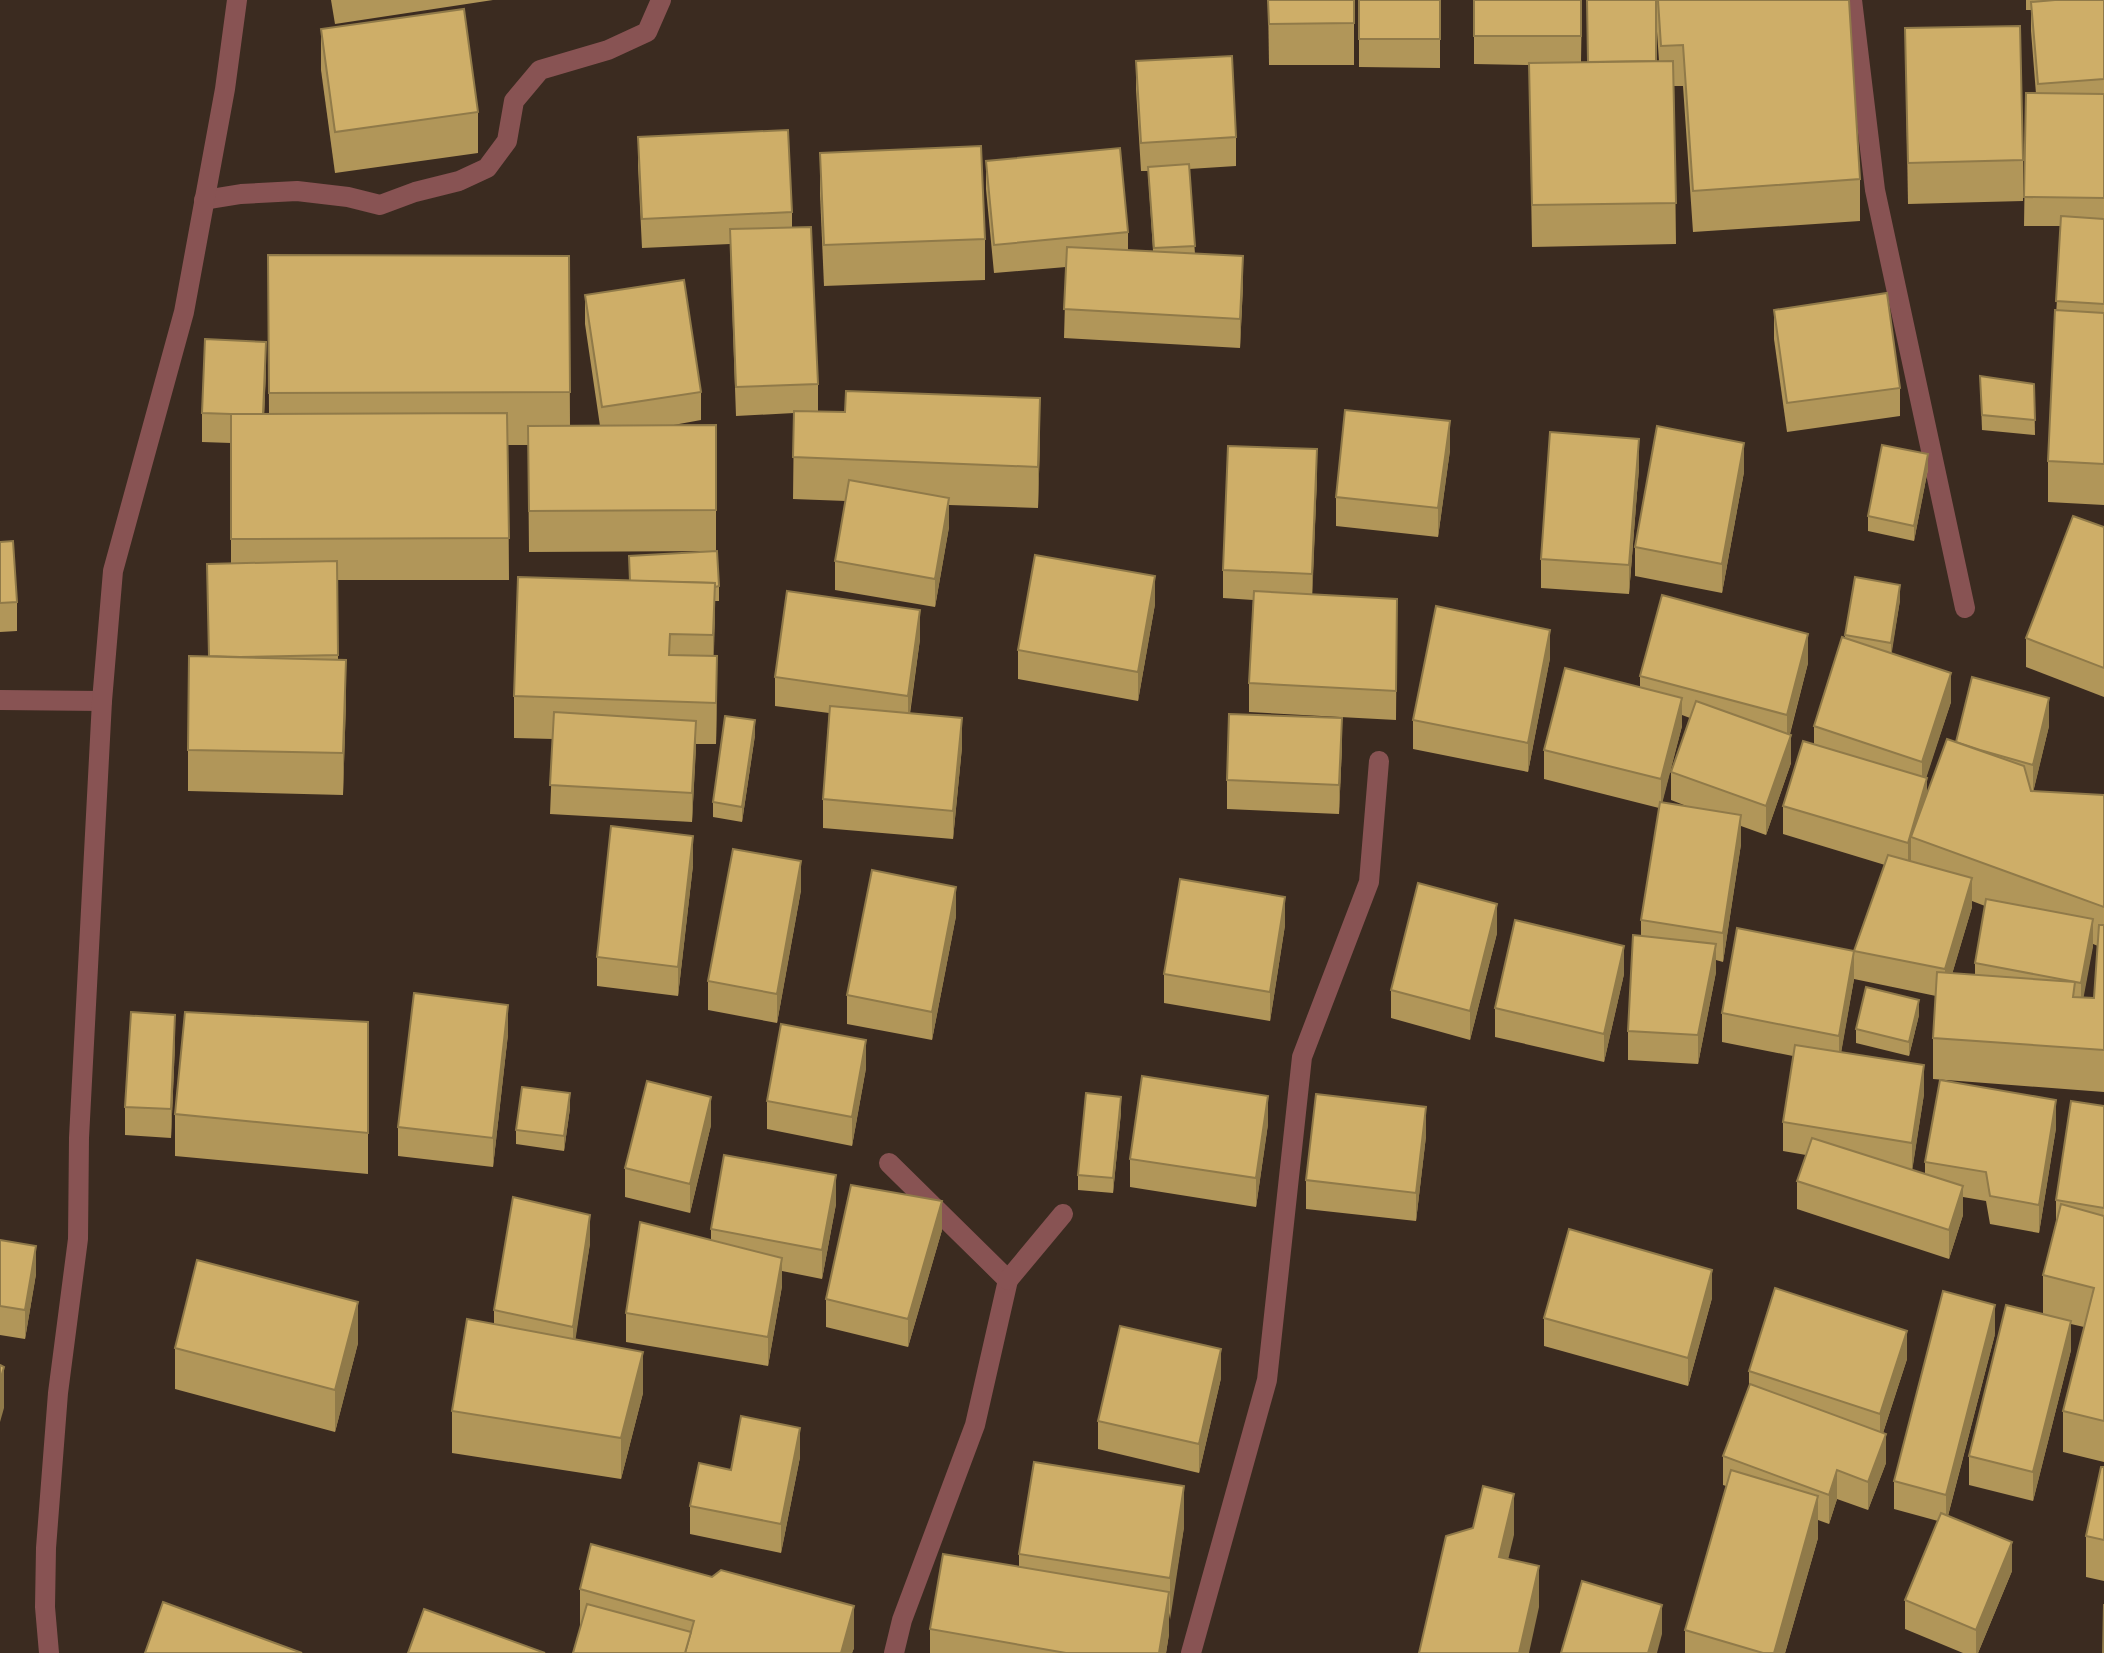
<svg xmlns="http://www.w3.org/2000/svg" width="2104" height="1653" font-family="Jost,sans-serif">
<rect width="100%" height="100%" fill="#3b2b20"/>
<g fill="none" stroke-linecap="round" stroke-linejoin="round">
<g stroke="#885353" stroke-width="20">
<path d="M1852,0L1875,190L1965,608"/>
<path d="M204,200L241,194L297,191L348,197L380,205L415,192L459,181L487,168L507,141L514,101L540,70L608,50L647,32L661,0"/>
<path d="M0,700L102,701"/>
<path d="M889,1163L1008,1280L975,1425L902,1620L894,1653"/>
<path d="M1008,1280L1063,1214"/>
<path d="M49,1653L45,1607L46,1548L58,1393L78,1239L79,1138L102,701L113,571L184,312L225,89L237,0"/>
<path d="M1191,1653L1267,1380L1302,1057L1369,882L1379,761"/>
</g>
</g>
<g fill="#b19659" fill-rule="evenodd">
<path d="M331,0H493L335,24Z"/>
<path d="M1268,0H1354V65H1269Z"/>
<path d="M1359,0H1440V68L1359,67Z"/>
<path d="M1474,0H1582L1581,62H1588L1587,0H1849L1860,179V221L1693,232L1683,86H1674L1676,244L1532,247L1529,65L1474,64ZM1656,17L1659,61H1656Z"/>
<path d="M2026,0H2104V505L2048,502V461L2061,226H2024L2026,93L2036,94L2031,31V10H2026Z"/>
<path d="M1905,28L2023,160V201L1908,204Z"/>
<path d="M321,29L478,112V153L335,173L321,70Z"/>
<path d="M1136,61L1236,137V166L1189,169L1195,254L1243,285L1240,348L1064,338L1066,267L994,273L986,189V161L1128,232V250L1153,251L1148,171H1141L1136,89Z"/>
<path d="M638,137L792,212V227L818,384V411L1040,440L1038,508L949,505V527L935,607L835,590V561L846,501L793,499L794,413L736,416L730,244L642,248L638,166Z"/>
<path d="M820,153L985,239V280L824,286L820,194Z"/>
<path d="M268,255L569,256L570,426H600L585,324V295L701,392V420L668,426L716,425V551L529,552L528,445H508L509,580H337L338,659L346,701L343,795L188,791V750L209,656L207,564L231,563V443L202,442V413L266,370L264,414H269Z"/>
<path d="M1774,310L1900,388V416L1787,432L1774,339Z"/>
<path d="M1980,376L2034,384L2035,435L1982,430Z"/>
<path d="M1450,450L1438,537L1336,526V497Z"/>
<path d="M1639,468L1629,594L1541,588V559Z"/>
<path d="M1928,469L1914,541L1868,531V516Z"/>
<path d="M1744,472L1722,593L1635,576V547Z"/>
<path d="M1317,478L1312,594L1397,599L1396,720L1249,712V683L1253,600L1223,598V570Z"/>
<path d="M2104,527V697L2026,667V638Z"/>
<path d="M0,542L17,602V631L0,632Z"/>
<path d="M629,556L719,586V601H715L713,656L717,697L716,744H696L692,822L550,814L553,739L514,738V696L629,581Z"/>
<path d="M1900,600L1891,654L1951,702L1926,777L1927,794L1956,742L2049,726L2033,792L2104,795V1092L1933,1079V1038L1936,996L1854,979L1841,1052L1924,1094L1912,1170L1925,1174V1162L2056,1128L2039,1233L1990,1224L1986,1201L1963,1197V1215L1949,1259L1797,1209V1181L1806,1155L1783,1151V1122L1793,1056L1722,1042V1013L1854,951L1885,865L1783,834V806L1814,744V726L1845,638V635ZM1972,901L1985,906L1975,963V975L1952,974L1972,907ZM2093,944L2098,946L2094,998L2083,997Z"/>
<path d="M1155,604L1138,701L1018,679V650Z"/>
<path d="M920,639L910,714L962,747L953,839L823,828V799L829,713L775,706V677Z"/>
<path d="M1550,658L1528,772L1413,749V720Z"/>
<path d="M1808,663L1790,734L1791,763L1766,835L1741,826V844L1723,962L1716,960V972L1698,1064L1628,1060V1031L1641,936V920L1659,808L1544,779V750L1640,687V676ZM1682,715L1690,718L1671,772V800L1689,807L1662,802L1682,726Z"/>
<path d="M755,735L742,822L713,817V802Z"/>
<path d="M1342,746L1339,814L1227,809V780Z"/>
<path d="M693,865L678,996L597,986V957Z"/>
<path d="M801,890L777,1023L708,1010V981Z"/>
<path d="M956,916L932,1040L847,1024V995Z"/>
<path d="M1285,925L1270,1021L1164,1003V974Z"/>
<path d="M1497,933L1470,1040L1391,1018V990Z"/>
<path d="M1624,974L1604,1062L1495,1037V1008Z"/>
<path d="M1919,1015L1909,1056L1856,1043V1029Z"/>
<path d="M368,1022V1174L175,1156V1114Z"/>
<path d="M508,1034L493,1167L398,1156V1127Z"/>
<path d="M175,1044L171,1138L125,1135V1107Z"/>
<path d="M866,1068L852,1146L767,1129V1101Z"/>
<path d="M2104,1106V1462L2063,1452V1411L2084,1327L2071,1324V1350L2033,1501L1969,1485V1456L2043,1314V1275L2056,1222V1200Z"/>
<path d="M570,1108L564,1151L516,1144V1130Z"/>
<path d="M1121,1112L1113,1193L1078,1190V1175Z"/>
<path d="M1268,1124L1256,1207L1130,1187V1159Z"/>
<path d="M711,1125L690,1213L625,1197V1168Z"/>
<path d="M1426,1136L1416,1221L1306,1209V1180Z"/>
<path d="M836,1204L822,1279L782,1271V1286L768,1366L626,1342V1313L711,1240V1229Z"/>
<path d="M942,1230L908,1347L826,1327V1299Z"/>
<path d="M0,1240L36,1274L25,1339L0,1335Z"/>
<path d="M590,1243L575,1339L643,1393L621,1479L452,1453V1411L494,1324V1310Z"/>
<path d="M1712,1298L1688,1386L1544,1346V1318Z"/>
<path d="M1995,1334L1948,1516L2012,1571L1978,1653H1963L1905,1629V1600L1938,1521L1894,1509V1481Z"/>
<path d="M358,1343L335,1432L175,1389V1348Z"/>
<path d="M1907,1359L1883,1433L1886,1463L1868,1510L1837,1499L1829,1524L1818,1520V1538L1785,1653H1685V1630L1726,1486L1723,1485V1456L1749,1386V1371Z"/>
<path d="M1221,1378L1199,1473L1098,1449V1421Z"/>
<path d="M800,1457L781,1553L690,1534V1506Z"/>
<path d="M2104,1467V1581L2086,1577V1536Z"/>
<path d="M1184,1527L1169,1619V1634L1166,1653H930V1629L1019,1567V1554Z"/>
<path d="M580,1589L854,1648L852,1653H573L580,1630Z"/>
</g>
<g fill="#907a49">
<path d="M1243,256V285L1240,348V319Z"/>
<path d="M266,342V370L263,445V416Z"/>
<path d="M1040,398V440L1038,508V467Z"/>
<path d="M1450,421V450L1438,537V508Z"/>
<path d="M1639,439V468L1629,594V565Z"/>
<path d="M1744,443V472L1722,593V564Z"/>
<path d="M1317,449V478L1312,603V574Z"/>
<path d="M1928,454V469L1914,541V526Z"/>
<path d="M949,498V527L935,607V579Z"/>
<path d="M1155,576V604L1138,701V672Z"/>
<path d="M715,583V624L713,676V635Z"/>
<path d="M1900,585V600L1891,658V643Z"/>
<path d="M920,610V639L908,725V696Z"/>
<path d="M1550,630V658L1528,772V743Z"/>
<path d="M1808,634V663L1787,744V715Z"/>
<path d="M717,656V697L716,744V703Z"/>
<path d="M346,660V701L343,795V753Z"/>
<path d="M1951,673V702L1922,791V762Z"/>
<path d="M1682,698V726L1661,808V779Z"/>
<path d="M2049,698V726L2033,793V765Z"/>
<path d="M962,718V747L953,839V811Z"/>
<path d="M1342,718V746L1339,814V785Z"/>
<path d="M755,720V735L742,822V807Z"/>
<path d="M696,721V749L692,822V793Z"/>
<path d="M1791,735V763L1766,835V806Z"/>
<path d="M1927,778V806L1911,837V860L1908,872V843Z"/>
<path d="M1741,815V844L1723,962V933Z"/>
<path d="M693,836V865L678,996V967Z"/>
<path d="M801,861V890L777,1023V994Z"/>
<path d="M1972,878V907L1945,998V969Z"/>
<path d="M956,887V916L932,1040V1012Z"/>
<path d="M1285,897V925L1270,1021V992Z"/>
<path d="M1497,904V933L1470,1040V1011Z"/>
<path d="M2093,919V947L2081,1011V983Z"/>
<path d="M1716,944V972L1698,1064V1035Z"/>
<path d="M1624,946V974L1604,1062V1034Z"/>
<path d="M1854,951V979L1839,1065V1036Z"/>
<path d="M1919,1000V1015L1909,1056V1042Z"/>
<path d="M508,1005V1034L493,1167V1138Z"/>
<path d="M175,1015V1044L171,1138V1109Z"/>
<path d="M866,1040V1068L852,1146V1117Z"/>
<path d="M1924,1065V1094L1912,1172V1143Z"/>
<path d="M570,1093V1108L564,1151V1136Z"/>
<path d="M1268,1096V1124L1256,1207V1178Z"/>
<path d="M711,1097V1125L690,1213V1184Z"/>
<path d="M1121,1097V1112L1113,1193V1178Z"/>
<path d="M2056,1100V1128L2039,1233V1205Z"/>
<path d="M1426,1107V1136L1416,1221V1193Z"/>
<path d="M836,1175V1204L822,1279V1250Z"/>
<path d="M1963,1186V1215L1949,1259V1230Z"/>
<path d="M942,1201V1230L908,1347V1319Z"/>
<path d="M590,1215V1243L573,1356V1327Z"/>
<path d="M36,1246V1274L25,1339V1310Z"/>
<path d="M782,1258V1286L768,1366V1337Z"/>
<path d="M1712,1270V1298L1688,1386V1358Z"/>
<path d="M358,1302V1343L335,1432V1390Z"/>
<path d="M1995,1305V1334L1946,1523V1495Z"/>
<path d="M2071,1321V1350L2033,1501V1472Z"/>
<path d="M1907,1331V1359L1880,1442V1414Z"/>
<path d="M1221,1349V1378L1199,1473V1444Z"/>
<path d="M643,1352V1393L621,1479V1438Z"/>
<path d="M4,1367V1408L0,1422V1381Z"/>
<path d="M800,1428V1457L781,1553V1524Z"/>
<path d="M1886,1434V1463L1868,1510V1482Z"/>
<path d="M1837,1470V1499L1829,1524V1495Z"/>
<path d="M1184,1486V1527L1170,1620V1578Z"/>
<path d="M1514,1494V1535L1499,1598V1557Z"/>
<path d="M1818,1496V1538L1785,1653H1774Z"/>
<path d="M2012,1542V1571L1978,1653H1976V1630Z"/>
<path d="M1539,1566V1607L1529,1653H1519Z"/>
<path d="M1169,1592V1634L1166,1653H1159Z"/>
<path d="M1662,1605V1634L1657,1653H1648Z"/>
<path d="M854,1606V1648L852,1653H841Z"/>
</g>
<g fill="#ceae68" stroke="#907a49" stroke-width="2">
<path d="M1268,0H1354V23L1269,24Z"/>
<rect x="1359" y="0" width="81" height="39"/>
<rect x="1474" y="0" width="107" height="36"/>
<path d="M1587,0H1656V61L1588,62Z"/>
<path d="M1658,0H1849L1860,179L1693,191L1683,45L1661,46Z"/>
<path d="M2055,0H2104V79L2038,84L2031,2Z"/>
<path d="M464,9L478,112L335,132L321,29Z"/>
<path d="M2020,26L2023,160L1908,163L1905,28Z"/>
<path d="M1232,56L1236,137L1141,143L1136,61Z"/>
<path d="M1673,61L1676,203L1532,205L1529,63Z"/>
<path d="M2026,93L2104,94V198L2024,197Z"/>
<path d="M788,130L792,212L642,219L638,137Z"/>
<path d="M981,146L985,239L824,245L820,153Z"/>
<path d="M1120,148L1128,232L994,245L986,161Z"/>
<path d="M1189,164L1195,246L1154,248L1148,167Z"/>
<path d="M2061,216L2104,219V304L2056,301Z"/>
<path d="M811,227L818,384L736,387L730,229Z"/>
<path d="M1067,247L1243,256L1240,319L1064,309Z"/>
<path d="M268,255L569,256L570,392L269,393Z"/>
<path d="M684,280L701,392L602,407L585,295Z"/>
<path d="M1887,293L1900,388L1787,403L1774,310Z"/>
<path d="M2055,310L2104,313V464L2048,461Z"/>
<path d="M205,339L266,342L263,414H231L202,413Z"/>
<path d="M1980,376L2034,384L2035,420L1982,415Z"/>
<path d="M846,391L1040,398L1038,467L793,457L794,411L845,412Z"/>
<path d="M1345,410L1450,421L1438,508L1336,497Z"/>
<path d="M507,413L509,538L231,539V414Z"/>
<path d="M716,425V510L529,511L528,426Z"/>
<path d="M1657,426L1744,443L1722,564L1635,547Z"/>
<path d="M1550,432L1639,439L1629,565L1541,559Z"/>
<path d="M1882,445L1928,454L1914,526L1868,516Z"/>
<path d="M1228,446L1317,449L1312,574L1223,570Z"/>
<path d="M849,480L949,498L935,579L835,561Z"/>
<path d="M2073,516L2104,527V668L2026,638Z"/>
<path d="M13,541L17,602L0,603V542Z"/>
<path d="M717,551L719,586L715,587V583L630,581L629,556Z"/>
<path d="M1035,555L1155,576L1138,672L1018,650Z"/>
<path d="M337,561L338,655L240,657L209,656L207,564Z"/>
<path d="M518,577L715,583L713,635L670,634L669,655L717,656L716,703L514,696Z"/>
<path d="M1855,577L1900,585L1891,643L1845,635Z"/>
<path d="M787,591L920,610L908,696L775,677Z"/>
<path d="M1254,591L1397,599L1396,691L1249,683Z"/>
<path d="M1662,595L1808,634L1787,715L1640,676Z"/>
<path d="M1436,606L1550,630L1528,743L1413,720Z"/>
<path d="M1842,637L1951,673L1922,762L1814,726Z"/>
<path d="M189,656L346,660L343,753L188,750Z"/>
<path d="M1565,668L1682,698L1661,779L1544,750Z"/>
<path d="M1972,677L2049,698L2033,765L1980,750L1956,742Z"/>
<path d="M1696,701L1791,735L1766,806L1671,772Z"/>
<path d="M830,706L962,718L953,811L823,799Z"/>
<path d="M554,712L696,721L692,793L550,785Z"/>
<path d="M1229,714L1342,718L1339,785L1227,780Z"/>
<path d="M725,716L755,720L742,807L713,802Z"/>
<path d="M1947,739L2024,766L2031,791L2104,795V907L1911,837Z"/>
<path d="M1803,741L1927,778L1908,843L1783,806Z"/>
<path d="M1660,802L1741,815L1723,933L1641,920Z"/>
<path d="M611,826L693,836L678,967L597,957Z"/>
<path d="M733,849L801,861L777,994L708,981Z"/>
<path d="M1888,855L1972,878L1945,969L1854,951Z"/>
<path d="M872,870L956,887L932,1012L847,995Z"/>
<path d="M1180,879L1285,897L1270,992L1164,974Z"/>
<path d="M1418,883L1497,904L1470,1011L1391,990Z"/>
<path d="M1986,899L2093,919L2081,983L1975,963Z"/>
<path d="M1515,920L1624,946L1604,1034L1495,1008Z"/>
<path d="M2099,925H2104V1050L1933,1038L1937,972L2075,982L2073,997L2094,998Z"/>
<path d="M1737,928L1854,951L1839,1036L1722,1013Z"/>
<path d="M1633,935L1716,944L1698,1035L1628,1031Z"/>
<path d="M1866,987L1919,1000L1909,1042L1856,1029Z"/>
<path d="M414,993L508,1005L493,1138L398,1127Z"/>
<path d="M131,1012L175,1015L171,1109L125,1107Z"/>
<path d="M185,1012L368,1022V1133L175,1114Z"/>
<path d="M781,1024L866,1040L852,1117L767,1101Z"/>
<path d="M1795,1045L1924,1065L1912,1143L1783,1122Z"/>
<path d="M1142,1076L1268,1096L1256,1178L1130,1159Z"/>
<path d="M1940,1080L2056,1100L2039,1205L1990,1196L1986,1172L1925,1162Z"/>
<path d="M647,1081L711,1097L690,1184L625,1168Z"/>
<path d="M522,1087L570,1093L564,1136L516,1130Z"/>
<path d="M1086,1093L1121,1097L1113,1178L1078,1175Z"/>
<path d="M1316,1094L1426,1107L1416,1193L1306,1180Z"/>
<path d="M2071,1101L2104,1106V1208L2056,1200Z"/>
<path d="M1812,1138L1963,1186L1949,1230L1797,1181Z"/>
<path d="M724,1155L836,1175L822,1250L711,1229Z"/>
<path d="M851,1185L942,1201L908,1319L826,1299Z"/>
<path d="M513,1197L590,1215L573,1327L494,1310Z"/>
<path d="M2061,1204L2104,1216V1421L2063,1411L2094,1288L2043,1275Z"/>
<path d="M640,1222L782,1258L768,1337L626,1313Z"/>
<path d="M1569,1229L1712,1270L1688,1358L1544,1318Z"/>
<path d="M0,1240L36,1246L25,1310L0,1306Z"/>
<path d="M197,1260L358,1302L335,1390L175,1348Z"/>
<path d="M1775,1288L1907,1331L1880,1414L1749,1371Z"/>
<path d="M1943,1291L1995,1305L1946,1495L1894,1481Z"/>
<path d="M2006,1305L2071,1321L2033,1472L1969,1456Z"/>
<path d="M467,1319L643,1352L621,1438L452,1411Z"/>
<path d="M1120,1326L1221,1349L1199,1444L1098,1421Z"/>
<path d="M0,1365L4,1367L0,1381Z"/>
<path d="M1750,1384L1886,1434L1868,1482L1837,1470L1829,1495L1723,1456Z"/>
<path d="M741,1416L800,1428L781,1524L690,1506L699,1463L731,1470Z"/>
<path d="M1034,1462L1184,1486L1170,1578L1019,1554Z"/>
<path d="M2101,1467H2104V1540L2086,1536Z"/>
<path d="M1731,1470L1818,1496L1774,1653H1763L1685,1630Z"/>
<path d="M1483,1486L1514,1494L1499,1557L1539,1566L1519,1653H1419L1446,1536L1473,1528Z"/>
<path d="M1941,1513L2012,1542L1976,1630L1905,1600Z"/>
<path d="M591,1544L712,1577L721,1570L854,1606L841,1653H685L694,1621L580,1589Z"/>
<path d="M943,1554L1169,1592L1159,1653H1066L930,1629Z"/>
<path d="M1582,1581L1662,1605L1648,1653H1561Z"/>
<path d="M163,1602L302,1653H145Z"/>
<path d="M587,1604L691,1632L685,1653H573Z"/>
<path d="M2104,1604V1653H2103Z"/>
<path d="M424,1609L545,1653H408Z"/>
</g>
</svg>
